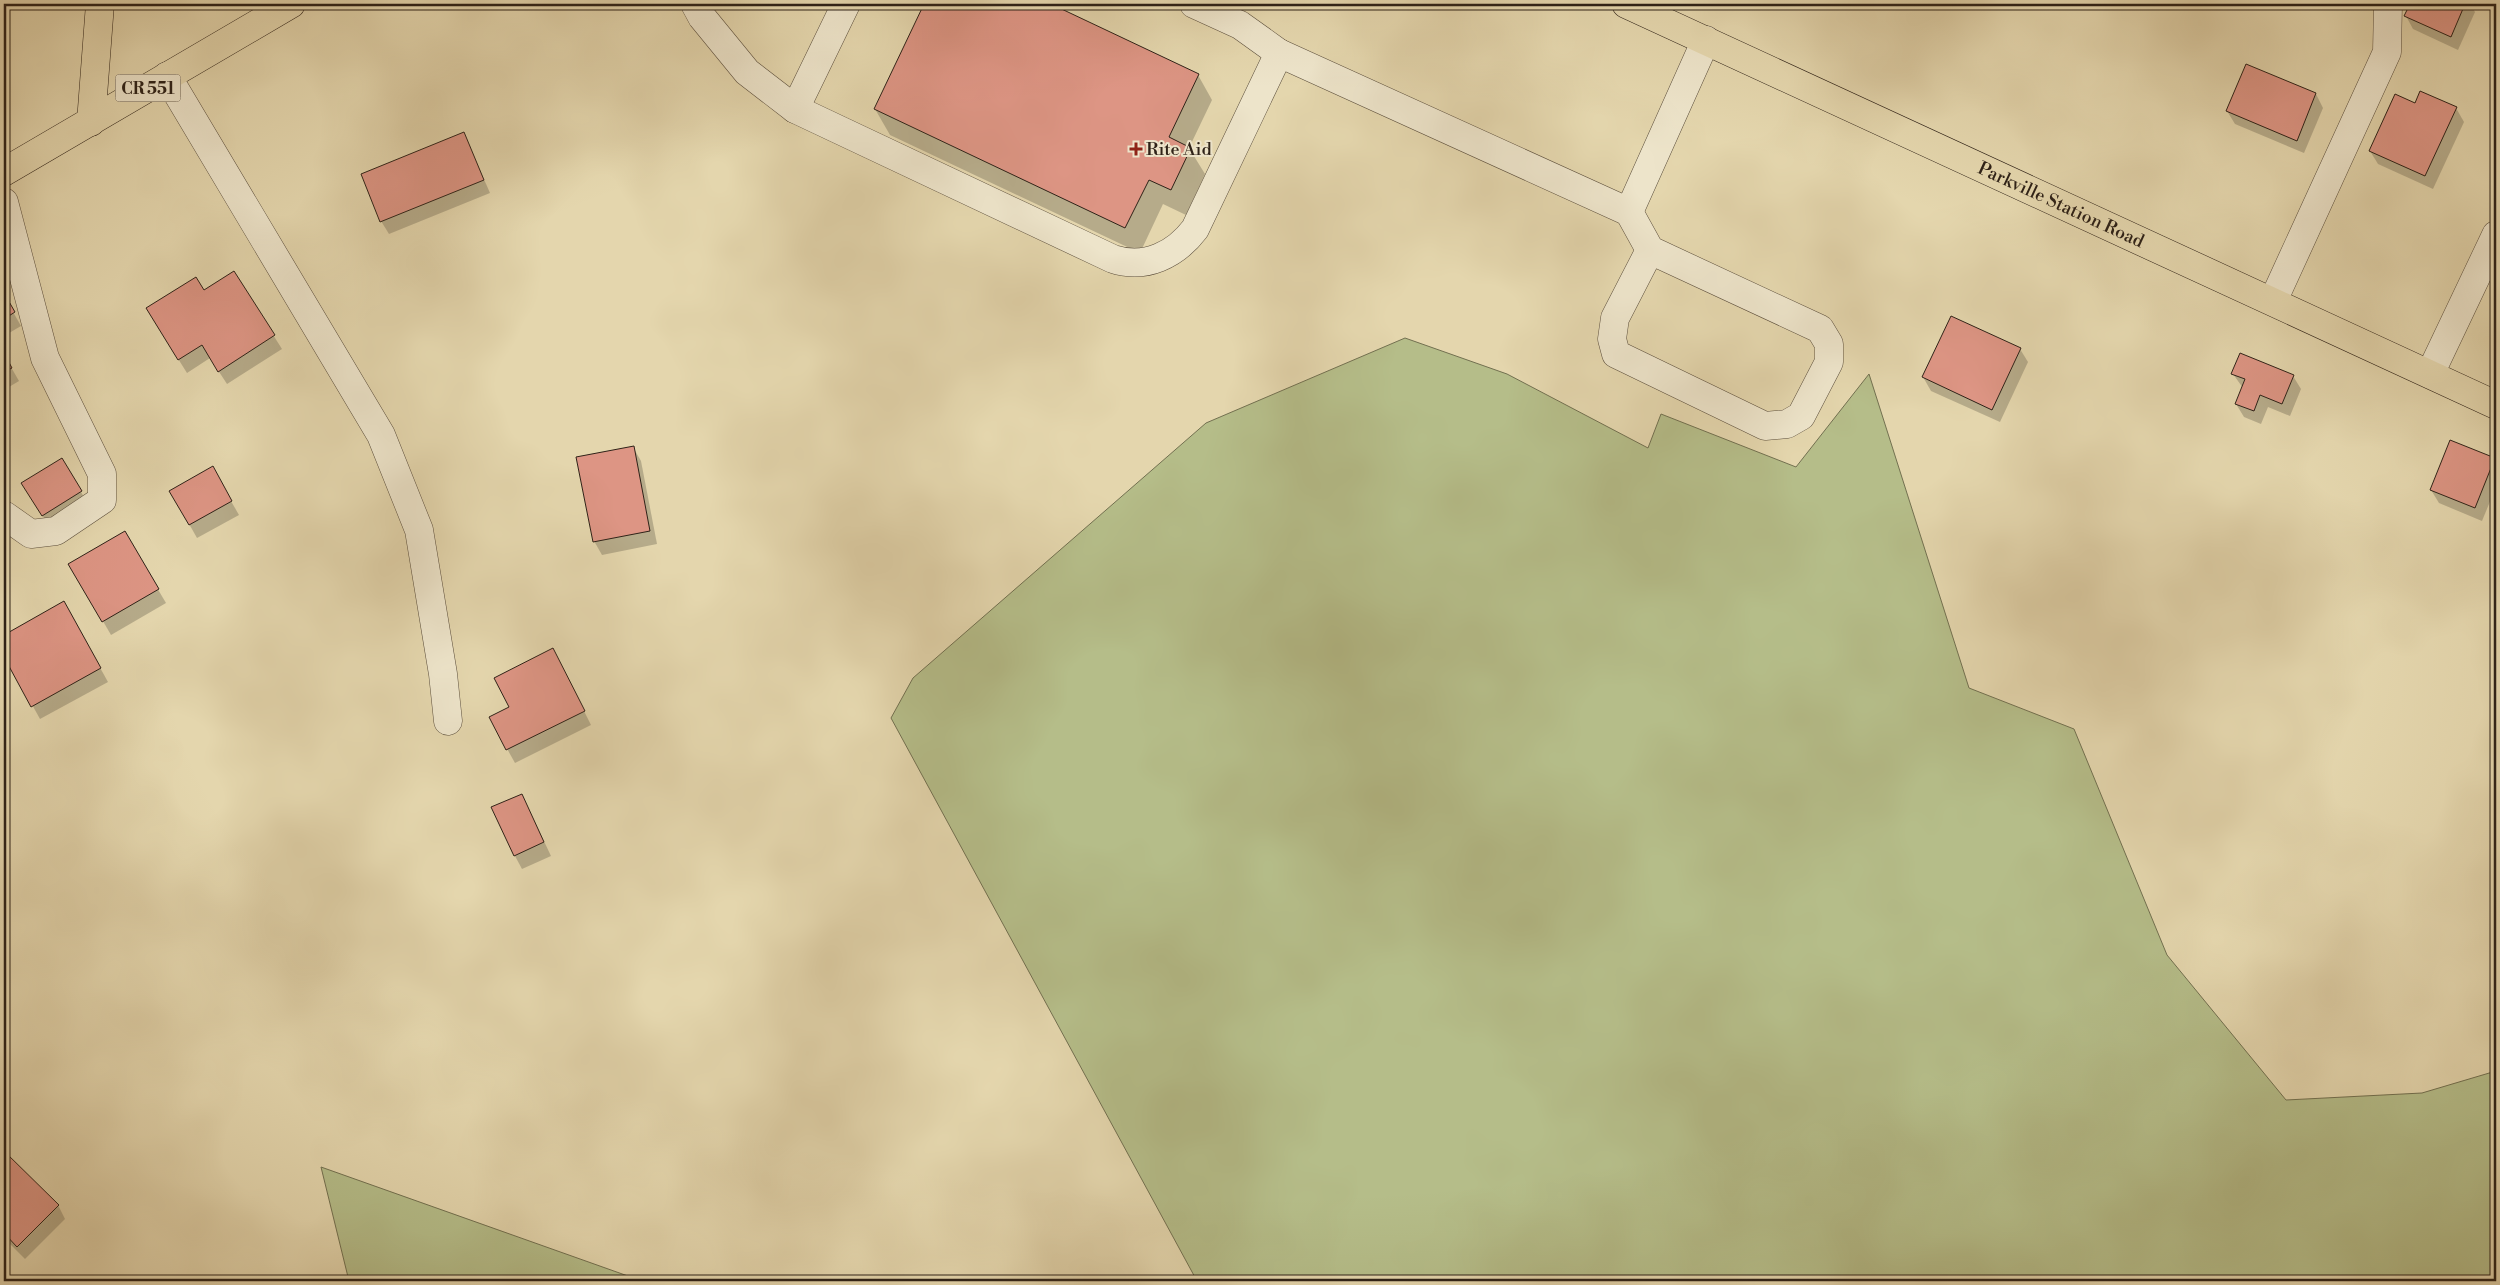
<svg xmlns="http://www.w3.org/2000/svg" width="2500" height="1285" font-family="'Libre Bodoni',serif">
<rect width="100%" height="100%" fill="#e4d6ad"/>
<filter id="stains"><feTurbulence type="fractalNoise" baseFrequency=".004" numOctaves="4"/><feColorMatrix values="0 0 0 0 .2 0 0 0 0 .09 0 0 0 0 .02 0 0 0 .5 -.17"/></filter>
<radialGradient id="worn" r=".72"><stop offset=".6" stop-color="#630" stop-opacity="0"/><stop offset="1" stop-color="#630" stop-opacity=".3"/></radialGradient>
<g fill="#b5bd89" stroke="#727050">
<path d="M1405,338L1507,374L1648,448L1661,414L1796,467L1869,374L1969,688L2074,729L2167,955L2286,1100L2422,1093L2496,1071V1281H1197L891,718L913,678L1206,423Z"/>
<path d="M321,1167L642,1281H349Z"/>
</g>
<g fill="#0003">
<path d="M925,4H1048L1198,75L1212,100L1189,148L1205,174L1186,215L1163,204L1140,253L890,135L875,109Z"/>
<path d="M2411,4H2470L2475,12L2458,50L2413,29L2406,16Z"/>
<path d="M2247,66L2316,94L2323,108L2304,153L2235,124L2227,111Z"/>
<path d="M2415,105L2456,108L2464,122L2433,189L2378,164L2370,151Z"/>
<path d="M464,134L490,193L389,234L381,221Z"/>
<path d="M234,273L282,349L227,384L210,358L187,373L155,322Z"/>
<path d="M4,296L21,326L4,336Z"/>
<path d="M2020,349L2028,362L2000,422L1931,391L1923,377Z"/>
<path d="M4,355L19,381L4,390Z"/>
<path d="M2233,374L2293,376L2301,389L2290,416L2268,407L2261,424L2244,417L2236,404L2243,388Z"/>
<path d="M2450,442L2495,459L2496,462V487L2482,521L2439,503L2431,490Z"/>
<path d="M633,447L641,461L657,544L602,555L594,541Z"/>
<path d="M61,460L89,505L51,529L31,497Z"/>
<path d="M212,468L239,515L197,538L171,492Z"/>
<path d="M124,532L166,603L111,635L70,564Z"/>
<path d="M64,603L108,682L40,719L4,654V636Z"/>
<path d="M560,663L591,725L515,763L490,718L511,707Z"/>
<path d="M522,795L551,856L522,869L515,856Z"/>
<path d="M4,1152L58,1205L65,1219L25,1259L4,1238Z"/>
</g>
<g fill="#dd9584" stroke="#2e2218">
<path d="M924,4H1051L1199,74L1169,137L1191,148L1171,190L1149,180L1125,228L874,109Z"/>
<path d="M2410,4H2465L2451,37L2404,16Z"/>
<path d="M2246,64L2316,93L2297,141L2226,111Z"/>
<path d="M2420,91L2457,107L2425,176L2369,151L2395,94L2415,103Z"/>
<path d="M464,132L484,180L380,222L361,174Z"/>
<path d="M234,271L275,335L218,372L202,345L178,360L146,308L196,277L204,290Z"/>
<path d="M4,293L15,312L4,319Z"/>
<path d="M1951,316L2021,348L1992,410L1922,377Z"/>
<path d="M4,353L12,368L4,372Z"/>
<path d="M2240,353L2294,375L2282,404L2260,395L2254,411L2235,404L2245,379L2231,374Z"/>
<path d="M2450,440L2495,458L2475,508L2430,490Z"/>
<path d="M634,446L650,531L593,542L576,457Z"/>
<path d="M62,458L82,491L42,516L21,483Z"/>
<path d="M213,466L232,501L189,525L169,491Z"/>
<path d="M125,531L159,589L102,622L68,564Z"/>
<path d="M64,601L101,668L31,707L4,657V635Z"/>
<path d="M553,648L585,711L506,750L489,717L509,707L494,678Z"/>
<path d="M522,794L544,842L514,856L491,807Z"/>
<path d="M4,1151L59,1205L17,1247L4,1233Z"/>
</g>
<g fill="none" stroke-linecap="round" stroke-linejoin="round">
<defs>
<g id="minor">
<path d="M695,4L702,17L747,72L795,109L1113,259C1146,270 1176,254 1195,229L1279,53L1629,212L1706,40"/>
<path d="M1194,4L1240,25L1279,53"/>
<path d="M167,76L381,435L419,530L443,674L448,721"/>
<path d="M795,109L846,4"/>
<path d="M4,202L45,358L102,474V500L56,531L31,534L4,515"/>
<path d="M1629,212L1650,250L1820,329L1829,344V362L1801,416L1787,424L1765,426L1616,354L1612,339L1615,318L1650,250"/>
<path d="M2273,301L2387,52L2388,4"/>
<path d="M2430,374L2496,235"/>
</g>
<g id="major">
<path id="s1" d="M1626,4L2496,405"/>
<path d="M91,122L100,4"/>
<path d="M4,172L291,4"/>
</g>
</defs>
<use href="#minor" stroke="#5c4f3d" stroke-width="29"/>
<use href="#major" stroke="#2e2218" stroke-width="29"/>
<use href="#minor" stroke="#ede4ca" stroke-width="28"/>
<use href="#major" stroke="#e4d6ad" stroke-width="28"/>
</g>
<path fill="#8f2418" stroke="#ede4ca" stroke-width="2" d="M1133.5 141.5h5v5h5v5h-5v5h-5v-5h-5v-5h5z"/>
<g text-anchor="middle" stroke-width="4" stroke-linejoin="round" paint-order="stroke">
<rect fill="#ede4ca" stroke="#675c4d" stroke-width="1" x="115.5" y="74.5" width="65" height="27" rx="4"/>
<g font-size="16" font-weight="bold" fill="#2e2218">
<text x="148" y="94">CR 551</text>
</g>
<g font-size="18" fill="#2e2218" stroke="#ede4ca" text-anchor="start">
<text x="1146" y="155">Rite Aid</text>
</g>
<g font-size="18" fill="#2e2218" stroke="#ede4ca">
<text dy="6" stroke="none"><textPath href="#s1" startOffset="479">Parkville Station Road</textPath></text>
</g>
</g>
<rect width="2500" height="1285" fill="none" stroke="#e4d6ad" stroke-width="20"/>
<rect x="5" y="5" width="2490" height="1275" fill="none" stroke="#2e2218" stroke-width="2.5"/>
<rect x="10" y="10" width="2480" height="1265" fill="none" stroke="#2e2218"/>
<rect width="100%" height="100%" filter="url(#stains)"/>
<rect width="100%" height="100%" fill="url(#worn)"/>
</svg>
